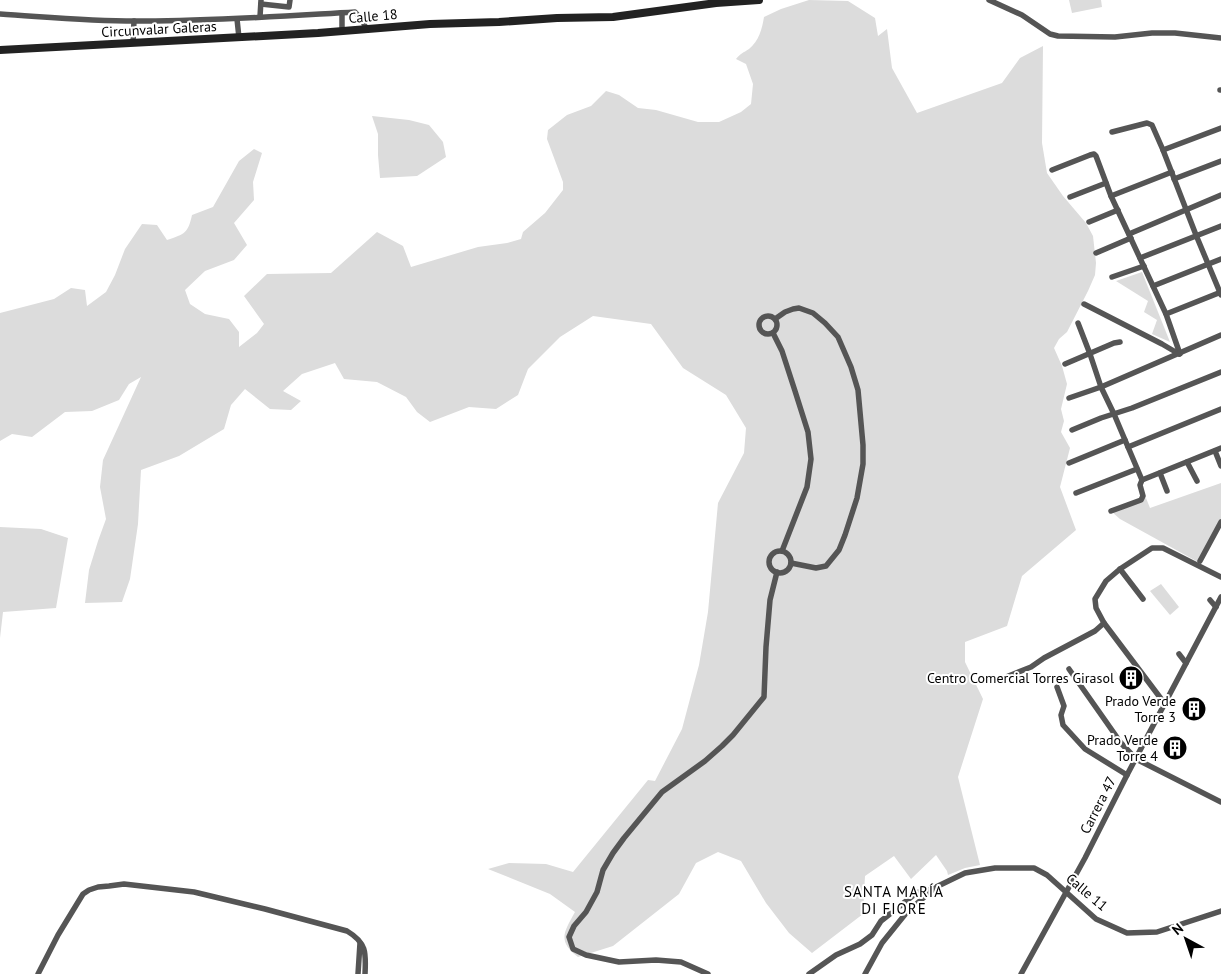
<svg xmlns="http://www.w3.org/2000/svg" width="1221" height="974" font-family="'PT Sans',sans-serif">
<rect width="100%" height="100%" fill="#fff"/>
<g fill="#dcdcdc">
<path d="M809,0L848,1L875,18L878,36L887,29L892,68L917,113L1002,83L1020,58L1043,46L1042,143L1047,173L1063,196L1086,223L1093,236L1096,263L1095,275L1088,291L1067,332L1059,339L1054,348L1062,366L1067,384L1061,409L1064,421L1061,432L1070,448L1060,487L1076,530L1022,576L1007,626L965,642V662L983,699L958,777L980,865L965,868L948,875L947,871L936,855L911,879L894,856L865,876L863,914L812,953L789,933L766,903L741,861L718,852L696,863L679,894L613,946L578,957C557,941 564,932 575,912L550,894L488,869L509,863L546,864L573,872L648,780L655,781L682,729L699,665L708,612L718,503L744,453L746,428L726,395L683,368L651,324L593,316L560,337L528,369L518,395L496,409L469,407L430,422L417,412L406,397L377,382L344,379L335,363L302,374L283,391L301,401L291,410L270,409L245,389L231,405L224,429L179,456L141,470L138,524L130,579L122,602L85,603L89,570L98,541L106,519L100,487L103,460L141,377L129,384L119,400L92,411L65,412L32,437L12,434L0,441V313L54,299L71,288L85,290L87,306L106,292L115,275L125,249L142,224L157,225L167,240C185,234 188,233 192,215L213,207L239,161L254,149L262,153L253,182L254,200L234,223L247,245L234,260L205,271L185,290L190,304L205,314L229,319L239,332V347L257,333L264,324L244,296L267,274L331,273L377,232L403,246L411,267L478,247L507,243L521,239L523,232L545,213L563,190V182L547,139L548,130L567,115L591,106L606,91L619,95L638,108L656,110L698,122H719L741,112L751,104L753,84L746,64L736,59C741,53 743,53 749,49C759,41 762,29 764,17L781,9Z"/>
<path d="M1069,0H1101L1102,7L1072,13Z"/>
<path d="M372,116L409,120L429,125L443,142L446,157L417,176L380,178L378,155V134Z"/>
<path d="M1142,272L1170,342L1152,334L1157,320L1144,312L1148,301L1116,281Z"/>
<path d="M1221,483V520L1198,562L1120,519L1112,512L1146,498L1150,508Z"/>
<path d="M0,527L41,529L68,538L56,608L3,612L0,638Z"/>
<path d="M1161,584L1179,607L1170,615L1150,591Z"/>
</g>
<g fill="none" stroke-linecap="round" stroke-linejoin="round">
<g stroke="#555" stroke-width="5.5">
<path d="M989,0L1022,15L1050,34L1058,36L1115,37L1152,33H1175L1221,38"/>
<path d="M261,4L289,7L290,0"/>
<path d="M342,13V31"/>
<path d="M0,14C48,17 97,22 145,21C215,21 285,16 355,12L363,21L366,29"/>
<path d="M260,17L261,0"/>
<path d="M237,19L239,38"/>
<path d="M133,43L134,21"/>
<path d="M1220,90H1221"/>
<path d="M1112,132L1147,123L1152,125L1163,150L1196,235L1221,295"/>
<path d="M1163,150L1221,128"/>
<path d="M1052,170L1090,155L1094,154L1096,156L1111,196L1166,314L1180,354"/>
<path d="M1174,179L1221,161"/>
<path d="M1111,196L1172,172"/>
<path d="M1070,197L1106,183"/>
<path d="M1089,222L1118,210"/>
<path d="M1129,234L1221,195"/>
<path d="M1096,253L1131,238"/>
<path d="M1140,258L1221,226"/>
<path d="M1112,277L1144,266"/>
<path d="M1153,286L1221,259"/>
<path d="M1084,304L1162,344L1179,354"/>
<path d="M1166,314L1221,292"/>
<circle cx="768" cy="325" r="9"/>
<path d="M775,319L785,312L793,309L799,308L813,313L825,323L838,337L851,367L858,390L863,445V464L857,498L845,535L839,550L826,566L816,568L791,563"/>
<path d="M1078,323L1090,354L1101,387L1114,414L1142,480L1140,485L1143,496L1141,500L1111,511"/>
<path d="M773,333L782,351L795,391L808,432L811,459L807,487L782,551"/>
<path d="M1065,364L1114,343L1120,342"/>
<path d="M1069,398L1101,387L1221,335"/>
<path d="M1072,430L1101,418L1132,408L1221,372"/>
<path d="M1128,447L1221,409"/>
<path d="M1215,451L1221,466"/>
<path d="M1187,462L1197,481"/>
<path d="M1069,463L1125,440"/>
<path d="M1160,473L1167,491"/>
<path d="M1142,480L1221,448"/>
<path d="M1076,493L1137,469"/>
<circle cx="780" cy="562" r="11"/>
<path d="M1200,561L1221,522"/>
<path d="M1120,569L1143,599"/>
<path d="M1210,600L1216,607"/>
<path d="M1179,654L1186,663"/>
<path d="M1069,669L1121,743L1136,759L1221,802"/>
<path d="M1006,677L1031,667L1044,658L1095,631L1104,623"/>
<path d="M1057,687L1064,706L1061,715L1063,725L1085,749L1127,775"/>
<path d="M1165,704L1104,623L1096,608L1095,599L1106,581L1120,569L1152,548H1163L1221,577"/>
<path d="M38,974L58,935L83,894L89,890L98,887L109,886L124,884L194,892L265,909L347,931C367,943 366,953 365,974"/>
<path d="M358,974L360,943"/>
<path d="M708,974L681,962L656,960L619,962L586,955L573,949L569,937L574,926L586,912L597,892L603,870L613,853L624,838L662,792L705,761L722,746L733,735L764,697L766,647L770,600L777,572"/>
<path d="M809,974L836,955L860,944L872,935L881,921L915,894L919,892L935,888"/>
<path d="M865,974L882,943L907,912L936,887L965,873L995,868H1034L1047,875L1096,919L1127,933L1157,932L1221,911"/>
<path d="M1021,974L1085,858L1127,775L1221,597"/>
</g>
<path stroke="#222" stroke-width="8" d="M0,50L318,33L430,24L499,22L557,18L613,17L716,3L759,0"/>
</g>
<defs>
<symbol id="building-disc" viewBox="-11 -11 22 22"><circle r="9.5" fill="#000" stroke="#fff"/><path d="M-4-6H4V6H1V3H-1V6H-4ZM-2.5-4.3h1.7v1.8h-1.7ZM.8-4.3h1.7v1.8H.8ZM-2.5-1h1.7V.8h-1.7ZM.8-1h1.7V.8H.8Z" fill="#fff"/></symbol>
</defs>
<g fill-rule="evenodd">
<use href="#building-disc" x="1117" y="664" width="28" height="28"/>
<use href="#building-disc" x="1180" y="695" width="28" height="28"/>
<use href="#building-disc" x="1161" y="734" width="28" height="28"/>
</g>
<g text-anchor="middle" stroke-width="4" stroke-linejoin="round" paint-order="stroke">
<g font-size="14" fill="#000" stroke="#fff">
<text transform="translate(373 16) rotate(-5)" y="5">Calle 18</text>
<text transform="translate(159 29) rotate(-3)" y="5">Circunvalar Galeras</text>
<text transform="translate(1098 805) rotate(-63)" y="5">Carrera 47</text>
<text transform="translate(1087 892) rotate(40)" y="5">Calle 11</text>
</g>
<g font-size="14" fill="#000" stroke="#fff" text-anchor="end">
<text x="1114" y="683">Centro Comercial Torres Girasol</text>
<text x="1176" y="706">Prado Verde<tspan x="1176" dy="16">Torre 3</tspan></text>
<text x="1158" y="745">Prado Verde<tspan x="1158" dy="16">Torre 4</tspan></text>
</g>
<g font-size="15" letter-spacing="1" fill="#000" stroke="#fff">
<text x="894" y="897">SANTA MARÍA<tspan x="894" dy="17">DI FIORE</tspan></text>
</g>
</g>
<g transform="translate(1186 939) rotate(320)" stroke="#ffffff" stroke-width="4" paint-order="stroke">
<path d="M0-4L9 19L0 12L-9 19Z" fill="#000000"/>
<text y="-8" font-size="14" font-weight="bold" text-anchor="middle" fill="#000000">N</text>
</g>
</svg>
